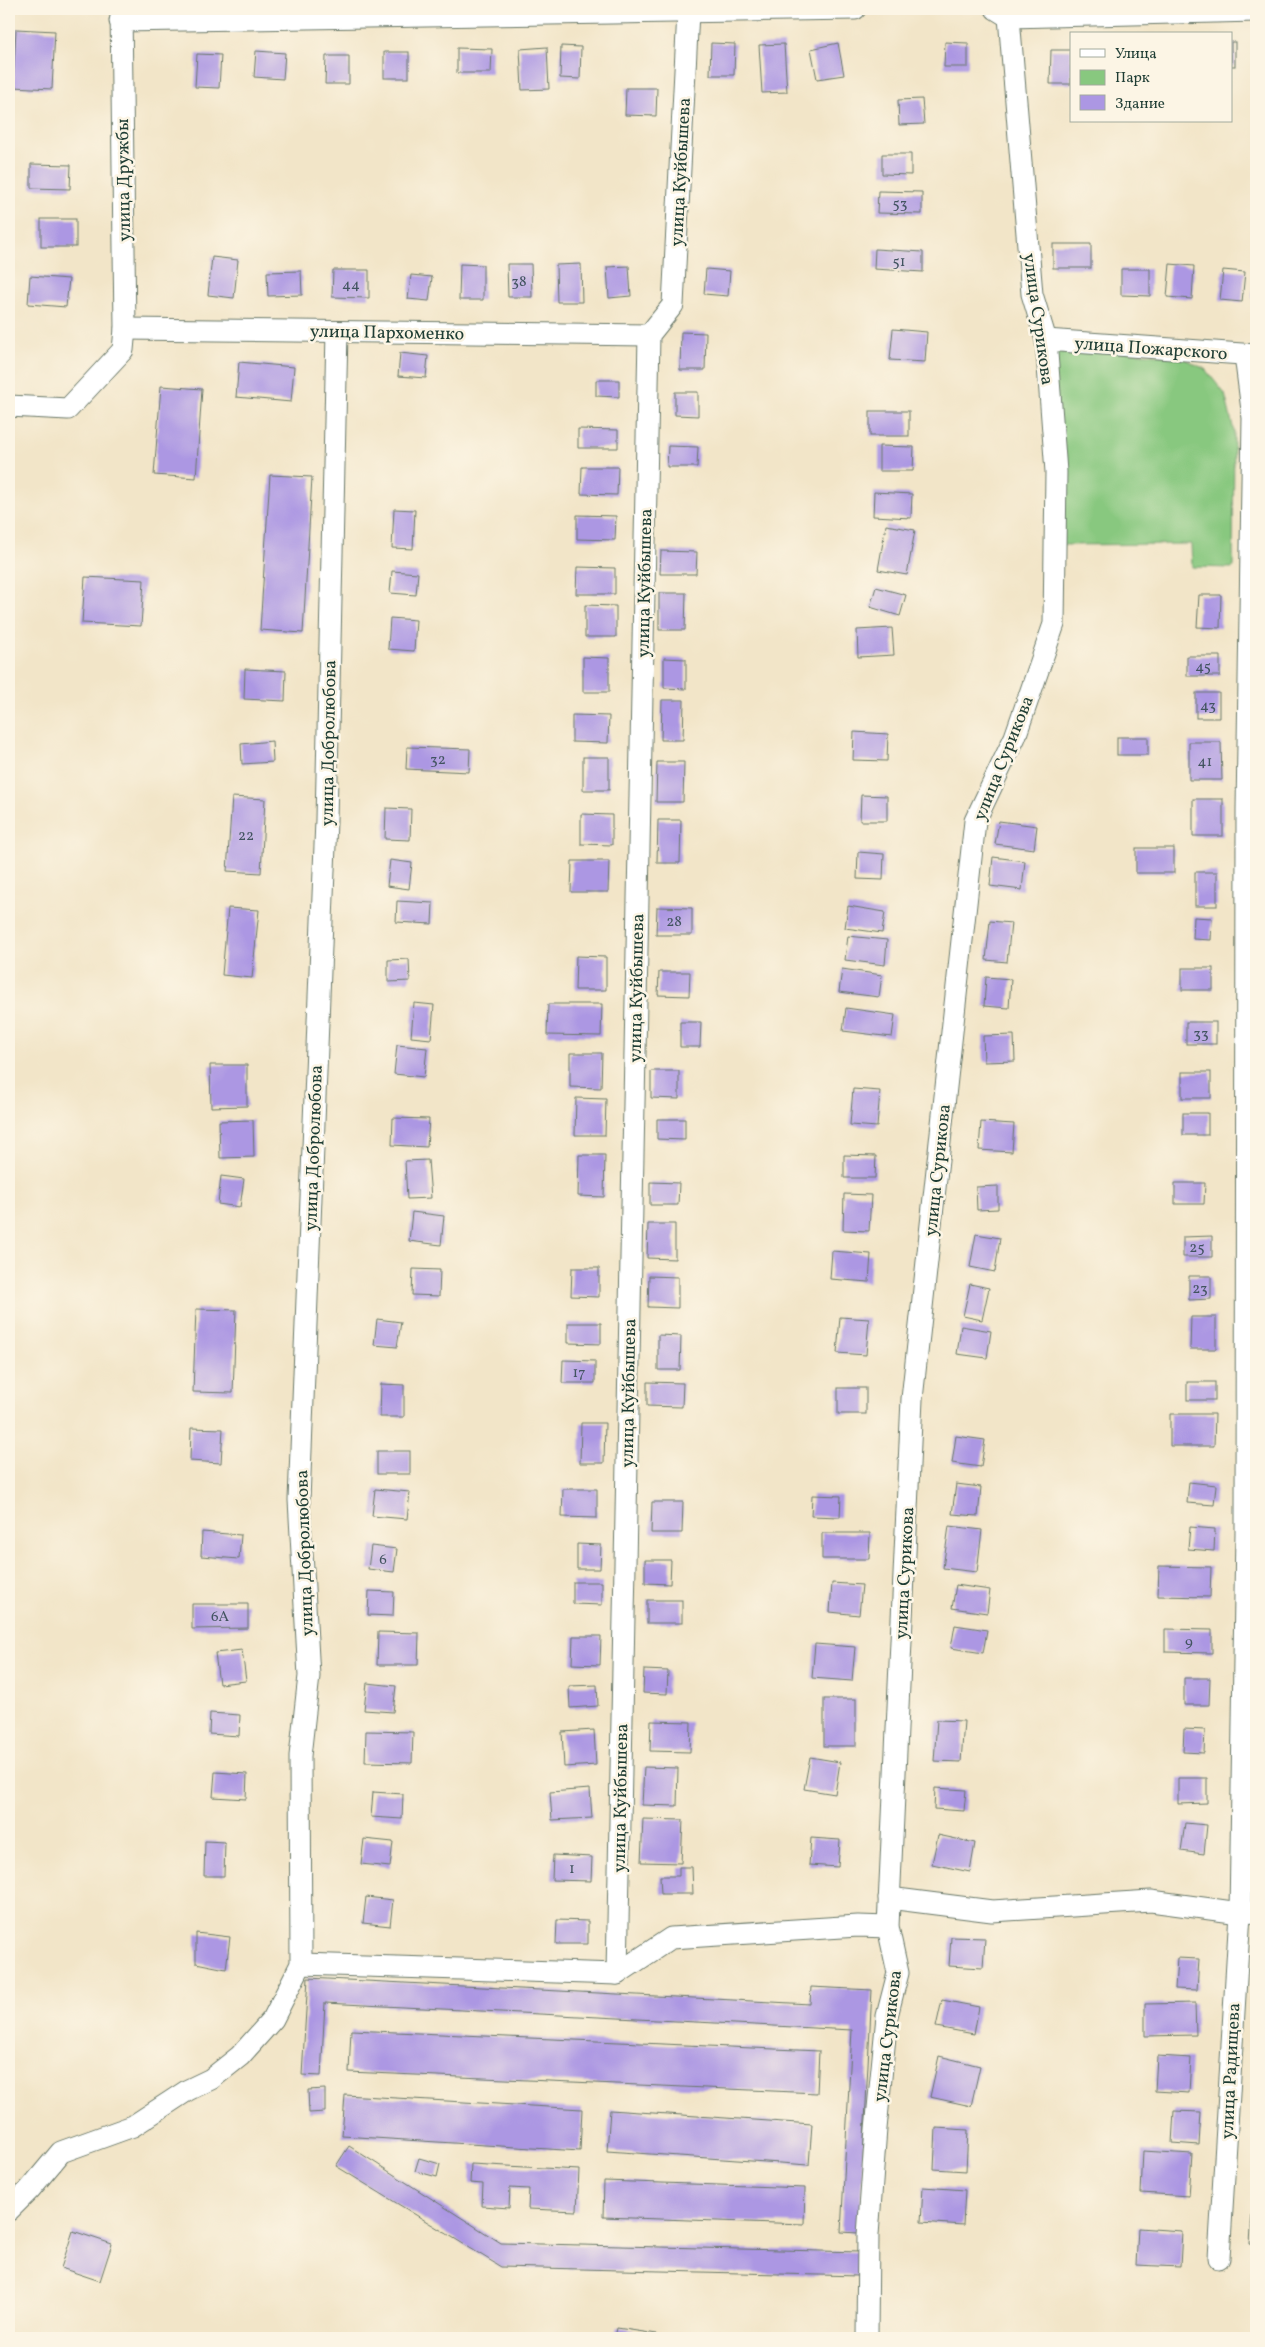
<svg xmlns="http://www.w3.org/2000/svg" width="1265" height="2347" font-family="Vollkorn,serif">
<rect width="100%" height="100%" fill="#fcf5e5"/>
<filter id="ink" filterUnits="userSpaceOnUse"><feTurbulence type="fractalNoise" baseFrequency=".02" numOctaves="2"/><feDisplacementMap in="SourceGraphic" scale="10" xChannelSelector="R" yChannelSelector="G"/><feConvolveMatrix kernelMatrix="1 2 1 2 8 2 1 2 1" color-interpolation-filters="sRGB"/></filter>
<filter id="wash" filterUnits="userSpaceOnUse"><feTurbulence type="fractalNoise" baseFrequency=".0096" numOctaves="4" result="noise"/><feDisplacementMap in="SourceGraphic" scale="20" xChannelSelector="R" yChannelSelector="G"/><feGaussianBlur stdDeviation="1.12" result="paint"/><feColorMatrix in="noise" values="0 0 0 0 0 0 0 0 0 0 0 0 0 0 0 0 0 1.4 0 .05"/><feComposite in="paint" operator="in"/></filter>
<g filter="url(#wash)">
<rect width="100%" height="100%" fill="#f2e5c8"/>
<path fill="#88c87f" stroke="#54825a" d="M1050,344L1181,357L1205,369L1225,394L1234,431L1233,568L1192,567L1191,544L1059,545Z"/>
<g id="blocks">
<g fill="#ac97e3">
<path d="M16,29L55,31L52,89L13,87Z"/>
<path d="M945,42L968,43V67H944Z"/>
<rect x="1231" y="42" width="4" height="24"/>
<path d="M711,43L735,44L734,75H710Z"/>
<path d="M838,43L844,75L817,79L811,49Z"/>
<path d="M784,44L787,92L762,93L759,45Z"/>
<path d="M561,46L581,47L580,79L560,78Z"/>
<path d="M547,47L549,89L522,90L520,49Z"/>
<path d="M457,48L492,49L491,73H457Z"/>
<path d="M1051,50H1071V84H1050Z"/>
<path d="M256,51L285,53L283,79L254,77Z"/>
<rect x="384" y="52" width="25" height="26"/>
<path d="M197,54L221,55L219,88L195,87Z"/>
<path d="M326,56H349V84H325Z"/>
<path d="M626,88H657L656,116L625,115Z"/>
<path d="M922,99L924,124L899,125L898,100Z"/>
<path d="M882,154H911V175L882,174Z"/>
<path d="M31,164L71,165L70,189L31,188Z"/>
<path d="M878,191L922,192V214L877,213Z"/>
<rect x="41" y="219" width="35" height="28"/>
<rect x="1053" y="244" width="38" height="24"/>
<path d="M875,249L923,252V272L874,269Z"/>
<path d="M212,257L238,260L234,298L208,295Z"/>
<path d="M1254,262H1256V300H1252Z"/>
<path d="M460,264L483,265V300H459Z"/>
<path d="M507,264H531L532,297H508Z"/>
<path d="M581,264L582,302H557L556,265Z"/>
<path d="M1170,264L1194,266L1192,299L1167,297Z"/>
<path d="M629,266L631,296L609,298L607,267Z"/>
<path d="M706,269L730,271L728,296L704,294Z"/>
<path d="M1121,269H1150V296L1121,295Z"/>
<path d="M333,270H369V298L332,297Z"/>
<path d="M1223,270L1245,272L1242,302L1220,300Z"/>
<path d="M301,271L302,295L268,296L267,272Z"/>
<path d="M411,275L432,277L429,301L408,299Z"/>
<path d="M30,276L69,279L66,307L28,304Z"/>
<path d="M893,329L927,332L925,362L890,360Z"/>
<path d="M681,332L706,333L705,370H680Z"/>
<path d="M400,353L428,356L426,378L398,376Z"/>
<path d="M239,362L294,367L291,402L236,397Z"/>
<path d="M596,380H619V397L596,396Z"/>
<path d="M161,386L202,389L196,478L154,475Z"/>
<path d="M675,392H698V416L675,415Z"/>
<rect x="870" y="411" width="39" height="25"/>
<path d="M578,429L618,430V448H578Z"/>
<path d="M668,446L698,447L697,467H667Z"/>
<path d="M879,446L914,447L913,471H879Z"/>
<path d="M582,467H618L617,495L581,494Z"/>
<path d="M270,475L312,477L303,633L260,630Z"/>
<path d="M874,492L912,494L911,518L873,516Z"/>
<path d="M394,509L415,510L413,549L392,548Z"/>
<path d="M577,515L616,516L615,540L577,539Z"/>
<path d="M886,525L915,530L907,575L878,570Z"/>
<path d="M661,551L697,552L696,574H660Z"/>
<path d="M577,567L615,568V594H576Z"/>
<path d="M392,571L418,573L416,595L390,593Z"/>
<path d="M85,577L144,580L141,626L82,623Z"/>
<path d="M876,587L906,595L900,616L870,607Z"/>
<path d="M659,593H686L685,630H659Z"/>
<path d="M1199,595H1221L1220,628L1197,627Z"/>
<path d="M585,605L616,606V637H585Z"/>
<path d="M390,618L416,620L414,651L388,649Z"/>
<path d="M892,628L894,655L858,657L857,630Z"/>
<rect x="1187" y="656" width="33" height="20"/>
<path d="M583,657L609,658V692H583Z"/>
<path d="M664,658L686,659V689L664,688Z"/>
<path d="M245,669L286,671L285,701L244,699Z"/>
<rect x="1196" y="693" width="23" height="25"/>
<path d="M662,700H684L683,740H661Z"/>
<path d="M572,715L609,716L608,743L572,742Z"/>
<path d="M854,732L888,734L887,761L853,760Z"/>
<rect x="1117" y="737" width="31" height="18"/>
<path d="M272,741L273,762L242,764L241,744Z"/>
<path d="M1189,742H1221L1222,780H1189Z"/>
<path d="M407,747L470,749L469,772L406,769Z"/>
<rect x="583" y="757" width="26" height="33"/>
<path d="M657,762H684L683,802H656Z"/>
<path d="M861,795L887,796V821H860Z"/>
<path d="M232,797L265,799L261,873L227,871Z"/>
<rect x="1193" y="799" width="30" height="37"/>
<path d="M386,808L411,809L410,840L385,839Z"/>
<path d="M581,814L612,815V845L581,844Z"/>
<path d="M658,820H681L680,863H657Z"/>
<path d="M999,821L1037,826L1034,849L995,844Z"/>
<rect x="1136" y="848" width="38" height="25"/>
<path d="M858,852L884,854L883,880L857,879Z"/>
<path d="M993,857L1025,861L1022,890L990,886Z"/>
<path d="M390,860L412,863L409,889L387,886Z"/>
<path d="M572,861H609L608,892H571Z"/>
<rect x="1195" y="872" width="22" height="34"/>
<path d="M397,901L433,903L432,924L396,922Z"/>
<path d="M848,906L885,912L882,933L845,928Z"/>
<path d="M657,907L692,908V935H656Z"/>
<path d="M228,908L259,910L252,978L222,975Z"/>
<path d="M1194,917L1212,918L1211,940L1193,939Z"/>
<path d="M990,921L1011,923L1007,962L986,960Z"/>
<path d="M848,936L887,940L885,965L845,960Z"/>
<path d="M576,956L606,957V990H575Z"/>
<path d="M409,959L410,981L388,982V960Z"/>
<rect x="1182" y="968" width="31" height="22"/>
<path d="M842,969L882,975L879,997L839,992Z"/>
<path d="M659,972H690L689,996L658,995Z"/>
<path d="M986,977L1011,979L1009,1008L984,1006Z"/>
<path d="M414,1003L434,1005L431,1039L411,1037Z"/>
<path d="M548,1004H602L601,1036L547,1035Z"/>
<path d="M846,1008L895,1015L892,1037L843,1031Z"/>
<path d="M680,1022H701L700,1047H680Z"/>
<rect x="1186" y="1022" width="30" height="22"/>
<path d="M1014,1035L1015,1061L984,1062L983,1036Z"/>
<path d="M397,1045L427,1048L424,1077L394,1074Z"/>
<path d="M570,1053H602L601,1088L570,1087Z"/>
<path d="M210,1065H247V1106L211,1107Z"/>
<path d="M651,1071H679V1099L651,1098Z"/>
<rect x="1182" y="1072" width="29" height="26"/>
<path d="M853,1089L880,1091L877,1127L850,1125Z"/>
<path d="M576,1098L606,1099L605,1135H575Z"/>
<rect x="1183" y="1113" width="25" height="22"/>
<path d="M393,1118L429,1119L427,1147L392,1145Z"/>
<path d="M657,1119H685V1140L657,1139Z"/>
<path d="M253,1120L254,1157L220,1158L219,1121Z"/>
<path d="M981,1122L1014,1124L1012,1152L979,1150Z"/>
<path d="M579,1155H605L604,1197L578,1196Z"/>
<path d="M844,1155L876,1156L875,1178H844Z"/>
<path d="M428,1160L431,1198L407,1199L405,1161Z"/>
<path d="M221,1176L244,1179L240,1207L218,1204Z"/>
<path d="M650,1182L679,1183L678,1205H650Z"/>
<path d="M1175,1183H1205L1204,1204H1175Z"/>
<path d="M998,1186V1209L977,1210L976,1187Z"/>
<path d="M844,1194L871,1195L869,1231L843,1230Z"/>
<path d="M412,1212L444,1216L441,1245L409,1241Z"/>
<path d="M648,1224H675V1259L647,1258Z"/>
<path d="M976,1234L1000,1238L995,1272L970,1267Z"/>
<path d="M1212,1236V1257H1183V1237Z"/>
<path d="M832,1251L871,1254L869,1282L830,1279Z"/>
<path d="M572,1268H599V1297L571,1296Z"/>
<path d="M413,1269L440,1270L439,1296L412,1295Z"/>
<path d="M649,1276L678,1277V1308L648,1307Z"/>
<path d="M1189,1276H1211V1299L1189,1300Z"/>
<path d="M970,1284L989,1288L982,1320L963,1316Z"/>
<path d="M196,1309L236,1310L233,1393L193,1392Z"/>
<path d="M840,1317L869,1319L866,1355L837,1353Z"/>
<path d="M1191,1317H1216V1349H1190Z"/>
<path d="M377,1319L401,1322L397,1347L374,1345Z"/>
<path d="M568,1323H601V1344L568,1343Z"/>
<path d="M961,1326L991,1331L987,1358L957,1354Z"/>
<path d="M658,1335L681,1336L680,1370H658Z"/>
<path d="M563,1360L595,1361V1383H562Z"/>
<path d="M647,1382L683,1383L682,1407L647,1406Z"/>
<rect x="1187" y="1382" width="28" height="18"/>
<path d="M381,1384L404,1385V1417H380Z"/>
<rect x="838" y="1388" width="28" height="26"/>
<path d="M1170,1414H1215L1214,1446H1170Z"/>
<path d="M581,1423H605L604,1463H580Z"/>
<path d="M191,1428L223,1429L221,1463L190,1461Z"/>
<path d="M956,1436L985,1440L981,1467L952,1463Z"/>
<rect x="377" y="1451" width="33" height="23"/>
<path d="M1189,1482L1216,1485L1214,1505L1187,1503Z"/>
<path d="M956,1484L981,1487L978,1516L952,1514Z"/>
<path d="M375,1489L410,1492L407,1519L372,1516Z"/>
<path d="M563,1489H597V1518L562,1517Z"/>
<path d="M812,1495L841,1496L840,1517L811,1516Z"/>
<path d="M652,1502H683L682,1533H651Z"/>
<path d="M949,1526L982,1530L977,1572L943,1568Z"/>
<path d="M1190,1527L1215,1529L1214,1551L1188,1549Z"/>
<path d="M202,1532L241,1535L239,1559L201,1556Z"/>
<path d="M822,1533H870L869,1559H822Z"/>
<path d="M577,1544L601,1545L600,1569H577Z"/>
<path d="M371,1546L397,1549L394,1572L368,1569Z"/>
<path d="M645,1560H671L670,1584L645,1583Z"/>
<path d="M1159,1566L1211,1567L1210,1597L1158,1596Z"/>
<path d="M573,1582H602V1605L573,1604Z"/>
<path d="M832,1583L862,1585L859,1615L830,1612Z"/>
<path d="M956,1585L990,1590L987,1613L952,1608Z"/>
<path d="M369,1591L394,1592L393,1616L368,1615Z"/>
<rect x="647" y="1600" width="35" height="23"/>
<path d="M192,1604H248V1628L192,1629Z"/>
<path d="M955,1625L987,1630L983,1653L951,1648Z"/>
<path d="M1165,1629L1212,1630V1653L1165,1652Z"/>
<path d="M378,1632L419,1633L418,1665H377Z"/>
<path d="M573,1636H601L600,1665L572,1664Z"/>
<path d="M815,1644L855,1647L852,1681L812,1678Z"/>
<path d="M242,1650L246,1681L219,1684L215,1653Z"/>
<path d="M644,1670L668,1671L667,1694L643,1693Z"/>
<path d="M1184,1678H1210L1209,1705H1184Z"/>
<path d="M367,1683L396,1686L393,1712L364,1710Z"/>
<path d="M597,1685L598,1706L570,1708L569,1686Z"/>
<rect x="824" y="1699" width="32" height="47"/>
<path d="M210,1713L240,1715L239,1736L209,1734Z"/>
<path d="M937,1720L964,1721L961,1762L934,1761Z"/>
<path d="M651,1721L691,1722L690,1752L650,1751Z"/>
<path d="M1184,1729L1205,1730L1204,1753L1183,1752Z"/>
<path d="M594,1730L596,1765L564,1767L562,1732Z"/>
<path d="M366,1731L413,1732L412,1763L365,1762Z"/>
<path d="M810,1757L840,1762L835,1794L804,1789Z"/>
<path d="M644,1767L678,1768L677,1806L642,1805Z"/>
<path d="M215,1772L247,1774L246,1799L213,1797Z"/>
<path d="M1178,1778H1207V1803L1178,1804Z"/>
<path d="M935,1788L966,1790L964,1811L934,1809Z"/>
<path d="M590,1789L592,1818L552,1820L550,1792Z"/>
<path d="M373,1792L403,1794L402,1819L371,1817Z"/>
<path d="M643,1819L683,1820L681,1863L641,1862Z"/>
<path d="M1185,1823L1207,1825L1204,1854L1181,1851Z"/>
<path d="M938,1835L975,1843L970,1872L932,1864Z"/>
<path d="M811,1838L840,1840L838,1867L809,1865Z"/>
<path d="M364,1839L393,1842L390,1867L361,1864Z"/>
<path d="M205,1841L225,1842L224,1876H204Z"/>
<path d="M553,1855L592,1857L591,1881L552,1880Z"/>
<path d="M679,1867H692L693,1894H661L660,1876H679Z"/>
<path d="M366,1897L393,1900L390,1926L363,1923Z"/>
<path d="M557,1920L588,1921V1944H556Z"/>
<path d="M196,1933L230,1937L226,1969L196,1963Z"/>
<path d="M951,1937L985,1938L983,1968L949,1966Z"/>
<path d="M1177,1958L1199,1959L1197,1990L1175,1989Z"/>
<path d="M308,1978L810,2004L811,1987L872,1990L859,2233L841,2232L852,2030L325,2003L321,2076L302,2075Z"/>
<path d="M942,2000L979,2007L974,2034L936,2027Z"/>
<path d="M1195,2003L1196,2035L1145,2036V2004Z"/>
<path d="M351,2030L819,2051L817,2093L349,2072Z"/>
<path d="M939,2056L980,2066L971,2106L930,2097Z"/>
<path d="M1157,2056L1191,2058L1189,2093L1155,2091Z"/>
<path d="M1255,2067H1256V2091H1253Z"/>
<path d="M325,2089V2112L309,2113L308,2090Z"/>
<path d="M345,2095L582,2109L580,2151L342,2136Z"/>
<path d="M610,2110L812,2124L809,2165L607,2151Z"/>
<path d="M1174,2111L1201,2112L1199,2145L1172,2143Z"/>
<path d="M936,2128L968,2130L966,2171L934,2169Z"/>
<path d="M349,2146L501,2243L860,2252L859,2276L501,2267L336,2166Z"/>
<path d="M1143,2151L1192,2154L1189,2196L1141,2193Z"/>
<path d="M419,2158L440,2164L437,2177L415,2171Z"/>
<path d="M471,2164L579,2170L577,2211L528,2209L529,2189L510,2188L509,2208L482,2206L483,2184L470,2183Z"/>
<path d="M604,2181L805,2188L804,2224L603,2217Z"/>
<path d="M923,2187L965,2190L963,2225L921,2222Z"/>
<path d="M1252,2211L1256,2212V2245L1250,2244Z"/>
<path d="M1138,2228L1182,2231L1180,2267L1136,2265Z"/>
<path d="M73,2231L112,2244L100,2281L61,2268Z"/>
<path d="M617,2328L657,2334L656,2338H615Z"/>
</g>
</g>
</g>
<g filter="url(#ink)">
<use href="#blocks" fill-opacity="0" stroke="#697868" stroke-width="1"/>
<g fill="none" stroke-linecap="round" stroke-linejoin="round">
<defs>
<g id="minor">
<path d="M996,9L1009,17L1256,11"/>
<path d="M120,21L855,9"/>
<path d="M125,329L649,335"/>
<path d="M1046,340L1256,355"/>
<path d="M9,406L68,409L123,350L125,329L121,9"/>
<path d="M889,1898L992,1911L1151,1901L1240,1913L1256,1912"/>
<path d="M301,1964L617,1974L671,1938L858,1926L888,1927"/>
<path d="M617,1974L649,335L673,305L688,12"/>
<path d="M9,2210L30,2189L61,2152L133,2126L188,2090L211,2079L240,2056L273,2019L301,1964L300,1756L309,1676L299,1500L326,820L337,332"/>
<path d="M1219,2258L1240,1913L1246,1532L1247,809L1253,418L1245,355"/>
<path d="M867,2338L868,2235L876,2129L887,2016L898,1973L888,1927L912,1399L975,821L1015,737L1054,624L1056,472L1046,340L1032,294L1009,17"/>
</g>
</defs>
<use href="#minor" stroke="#697868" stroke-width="23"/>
<use href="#minor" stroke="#fff" stroke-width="21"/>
</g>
</g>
<g text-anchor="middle" stroke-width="5" stroke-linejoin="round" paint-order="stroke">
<g font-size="15" fill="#425460">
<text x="900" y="208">53</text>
<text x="899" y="266">51</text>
<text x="519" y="286">38</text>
<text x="351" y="289">44</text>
<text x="1203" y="671">45</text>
<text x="1208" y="710">43</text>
<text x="438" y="764">32</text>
<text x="1205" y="766">41</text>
<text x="246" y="840">22</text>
<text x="674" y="926">28</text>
<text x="1201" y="1038">33</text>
<text x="1197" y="1252">25</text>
<text x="1200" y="1293">23</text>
<text x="579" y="1377">17</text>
<text x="383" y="1564">6</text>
<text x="220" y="1621">6А</text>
<text x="1189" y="1646">9</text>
<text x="572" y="1873">1</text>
</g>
<g font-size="18" fill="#1f3d34" stroke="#fcf5e5">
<text transform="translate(680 172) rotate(-87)" y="6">улица Куйбышева</text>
<text transform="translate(123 180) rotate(-91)" y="6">улица Дружбы</text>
<text transform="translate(1039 319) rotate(82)" y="6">улица Сурикова</text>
<text transform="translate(387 332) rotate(1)" y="6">улица Пархоменко</text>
<text transform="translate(1151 348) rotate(4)" y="6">улица Пожарского</text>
<text transform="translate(644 583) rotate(-89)" y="6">улица Куйбышева</text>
<text transform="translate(328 743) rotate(-89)" y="6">улица Добролюбова</text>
<text transform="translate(1003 758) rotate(-68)" y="6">улица Сурикова</text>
<text transform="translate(636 988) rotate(-89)" y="6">улица Куйбышева</text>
<text transform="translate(313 1148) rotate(-88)" y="6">улица Добролюбова</text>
<text transform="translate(937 1170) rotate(-84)" y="6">улица Сурикова</text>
<text transform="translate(628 1393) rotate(-89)" y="6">улица Куйбышева</text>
<text transform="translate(304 1553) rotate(-92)" y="6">улица Добролюбова</text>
<text transform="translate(904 1573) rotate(-87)" y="6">улица Сурикова</text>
<text transform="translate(620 1798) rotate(-89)" y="6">улица Куйбышева</text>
<text transform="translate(887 2036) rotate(-83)" y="6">улица Сурикова</text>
<text transform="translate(1230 2071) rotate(-87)" y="6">улица Радищева</text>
</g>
</g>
<rect width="1265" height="2347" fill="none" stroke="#fcf5e5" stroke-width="30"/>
<rect x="1070" y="32" width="162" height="90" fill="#fcf5e5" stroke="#a4ab9e"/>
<rect x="1080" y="49" width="25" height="8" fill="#ffffff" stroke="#a4ab9e"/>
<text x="1115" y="58" font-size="15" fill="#1f3d34">Улица</text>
<rect x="1080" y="70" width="25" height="15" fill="#88c87f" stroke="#a4ab9e"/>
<text x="1115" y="82" font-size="15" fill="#1f3d34">Парк</text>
<rect x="1080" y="95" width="25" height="15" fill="#ac97e3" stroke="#a4ab9e"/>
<text x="1115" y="108" font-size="15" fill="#1f3d34">Здание</text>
</svg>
